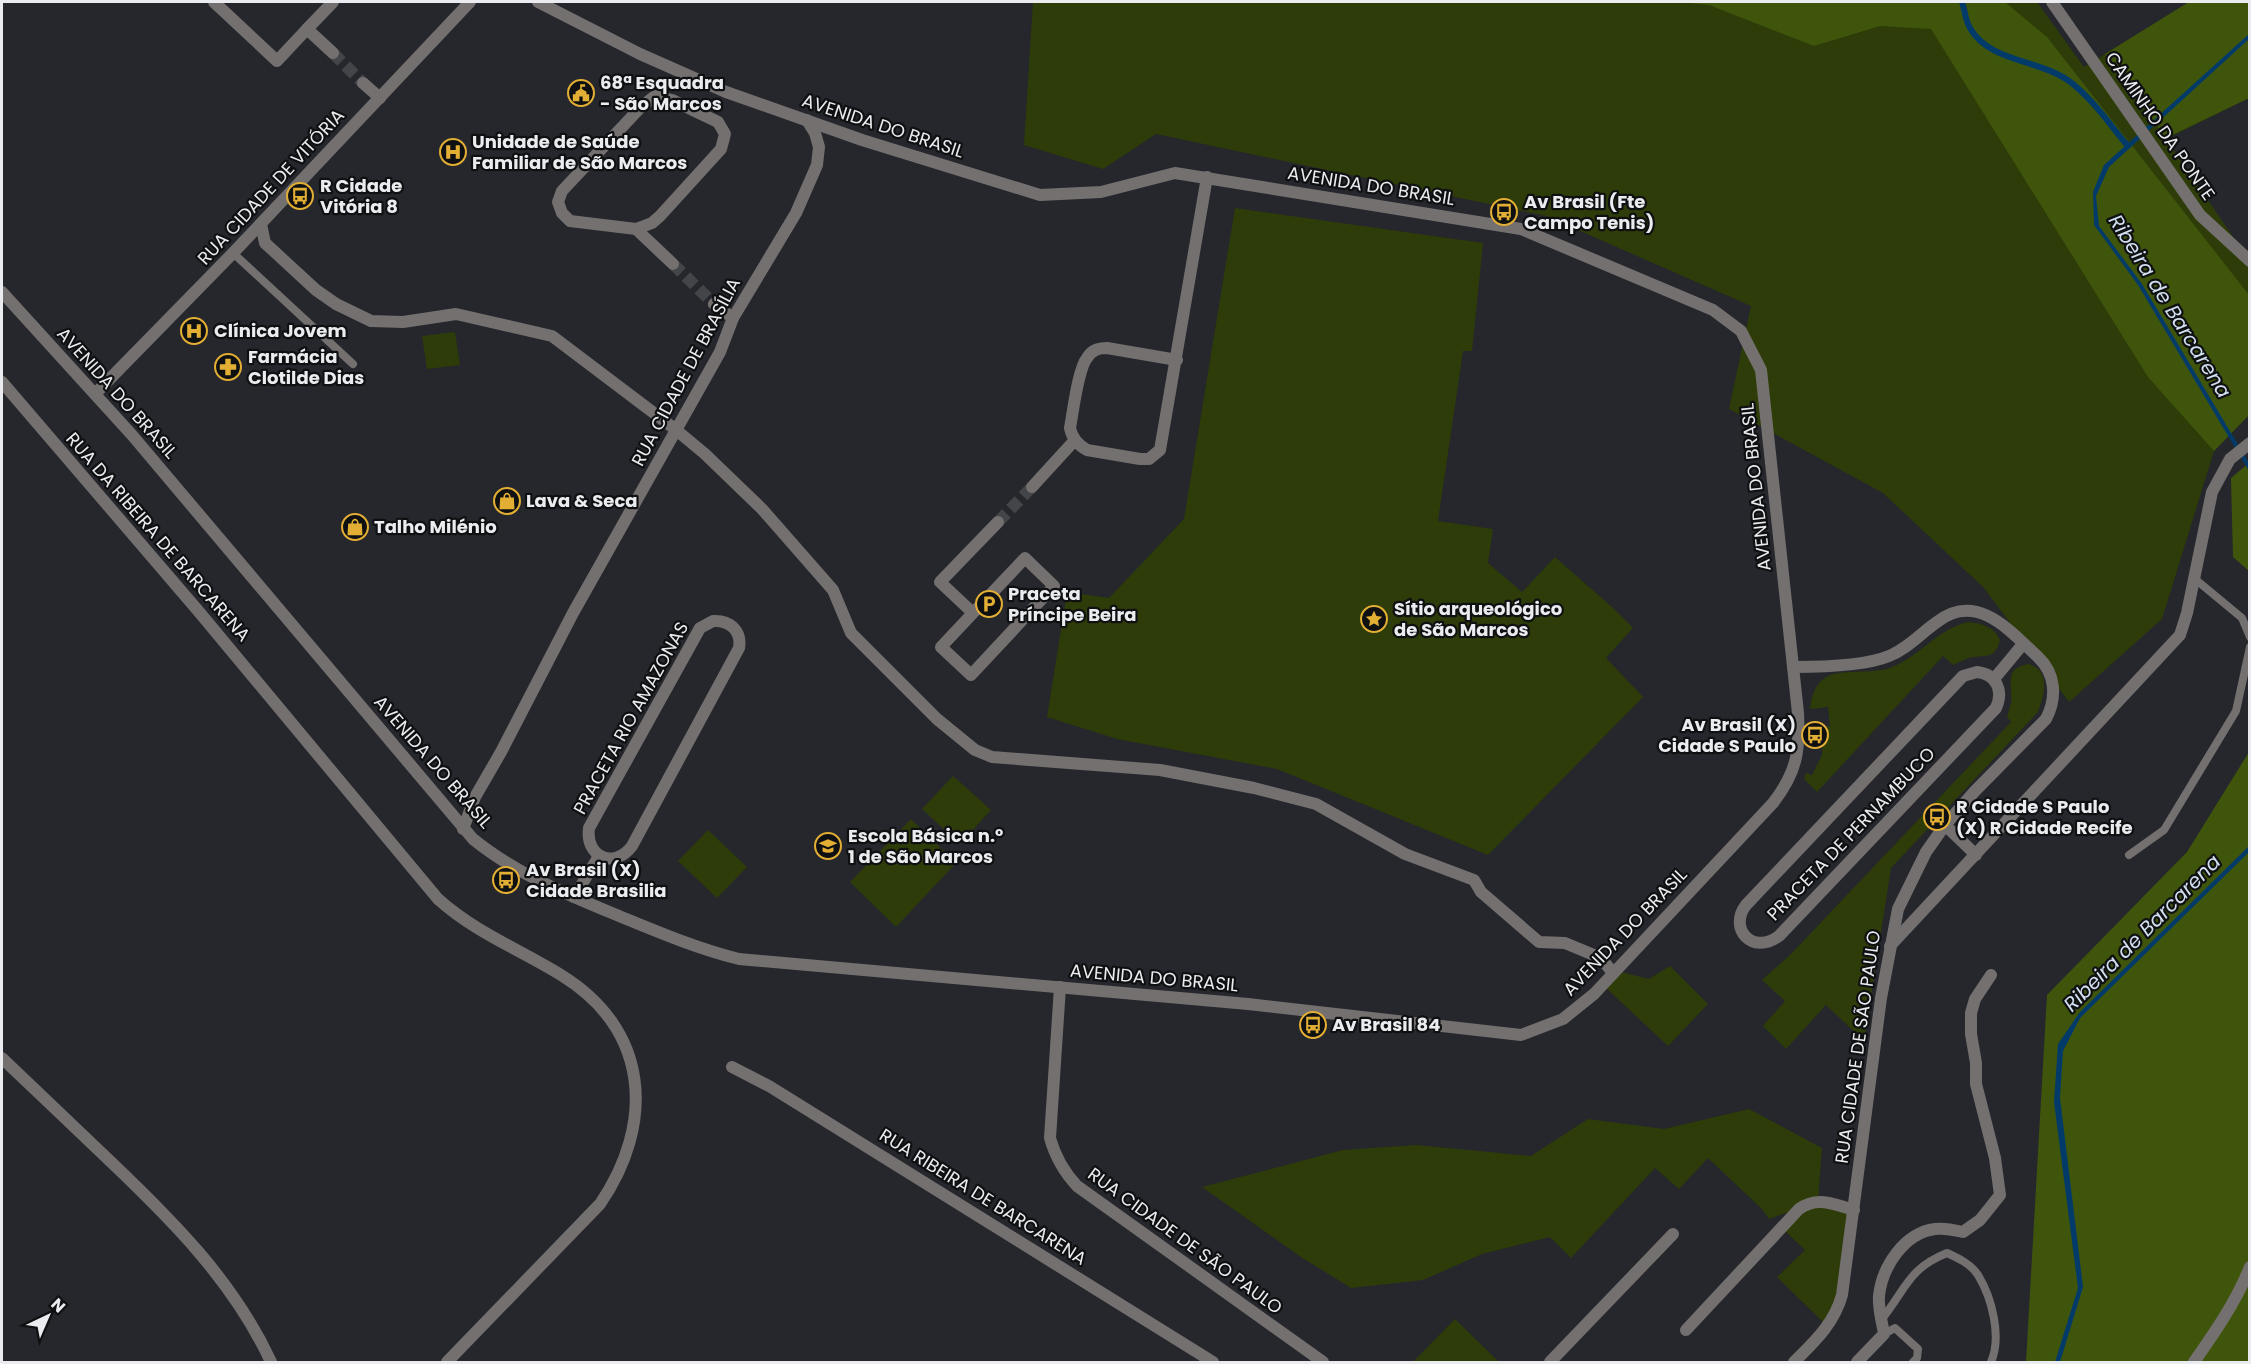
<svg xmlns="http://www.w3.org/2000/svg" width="2251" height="1364" font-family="Poppins,sans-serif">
<rect width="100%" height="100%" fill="#25272c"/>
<g fill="#2d3c08">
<path d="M1033,2H2037L2084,67L2189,2H2249V98L2166,139L2249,260V415L2214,451L2162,619L2069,702L1984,588L1883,493L1729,409L1751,306L1546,216L1156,134L1103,169L1024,145Z"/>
<path d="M1235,208L1483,243L1472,351H1463L1438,521L1493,529L1488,563L1522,592L1555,557L1612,607L1633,628L1606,658L1643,697L1488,855L1277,769L1117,739L1047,717L1067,592L1109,598L1184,519Z"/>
<path d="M455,332L460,365L427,369L422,336Z"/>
<path d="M1969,622C1984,624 1994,627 2000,640C1995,661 1984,654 1968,658C1963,660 1958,663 1953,665L1943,656L1817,792L1804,779L1806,773L1812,775L1822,755L1823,741L1817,740L1816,728L1830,726L1828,707L1810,709C1811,697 1815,684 1826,677C1840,669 1872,674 1890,668C1921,656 1938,628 1969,622Z"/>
<path d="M2028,664C2051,669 2045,697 2037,713L1891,868L1864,1041L1826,1005L1786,1049L1763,1026L1785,1001L1762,980L1791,954L2011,722L2007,717C2008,712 2010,708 2011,703C2013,684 2003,669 2028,664Z"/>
<path d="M953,776L991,810L960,844L922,809Z"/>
<path d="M911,819L956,863L896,927L850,882Z"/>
<path d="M708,830L747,867L717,898L678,861Z"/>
<path d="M1670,966L1708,1004L1668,1046L1604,986L1617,971L1649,979Z"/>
<path d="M1749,1109L1822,1148L1818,1201L1769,1219L1762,1209L1708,1158L1679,1189L1655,1168L1571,1258L1550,1237L1482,1254L1423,1280L1351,1288L1301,1257L1202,1187L1343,1150L1416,1145L1531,1156L1588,1119L1664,1129Z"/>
<path d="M1817,1206L1848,1214L1837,1293L1833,1307L1823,1322L1777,1277L1805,1250L1785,1231L1805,1210Z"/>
<path d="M1455,1319L1499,1362H1413Z"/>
</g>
<g fill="#40550c">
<path d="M1679,2H2005L2047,37L2249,295V415L2214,451L2148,377L1931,29L1880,26L1814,46L1709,5Z"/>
<path d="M2189,2H2249V98L2166,138L2105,54Z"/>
<path d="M2249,463V571L2233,557L2231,478Z"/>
<path d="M2249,752V1362H2026L2047,995L2187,852Z"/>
</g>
<g fill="#023b6a">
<path d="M2249,34V39L2109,167L2096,196L2099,226L2142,284L2249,463V471L2138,285L2094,225L2093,192L2104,165Z"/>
<path d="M2249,846V852L2080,1018L2063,1051L2060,1098L2083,1287L2060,1362H2055L2078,1288L2054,1102L2058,1044L2080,1012Z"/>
</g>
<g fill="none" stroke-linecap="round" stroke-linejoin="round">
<path stroke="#023b6a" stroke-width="6" d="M1962,2C1965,10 1965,20 1970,28C1989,62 2038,59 2069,81C2092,98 2110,125 2128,146"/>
<g stroke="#434549" stroke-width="12" stroke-dasharray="12 6" stroke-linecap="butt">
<path d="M333,53L363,83"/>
<path d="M673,264L714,304"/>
<path d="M998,522L1032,487"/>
</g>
<g stroke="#73706f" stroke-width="8">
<path d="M233,253L353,364"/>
<path d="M2195,579L2242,618L2250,637"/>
<path d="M2129,855L2164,830L2236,711L2250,647"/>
<path d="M1881,1320C1906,1290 1907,1269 1947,1253C1958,1258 1971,1264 1978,1275C1992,1298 2002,1337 1991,1362"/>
<path d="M1884,1334L1895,1328L1918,1349L1917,1358L1913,1362"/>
</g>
<path stroke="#73706f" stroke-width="12" d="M261,224L265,243L316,290L336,304L371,321L403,322L456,314L552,336L675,429L705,454L762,509L833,590L851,633L937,719L975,750L992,757L1160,770L1254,788L1316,804L1405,854L1474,880L1481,892L1539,942L1565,943L1601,958L1613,973"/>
<g stroke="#73706f" stroke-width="12">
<path d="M214,2L277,61L307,29L333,53"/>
<path d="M307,29L333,2"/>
<path d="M363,83L380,98"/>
<path d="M655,96L672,100L718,122L725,134L721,149L660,216L652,223L636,229L570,221L562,213L558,202L562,191L640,108Z"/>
<path d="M636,229L673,264"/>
<path d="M714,304L733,318"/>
<path d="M1177,360L1107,348C1098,348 1092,350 1087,358C1078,369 1073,412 1070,428C1072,438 1078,445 1087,450L1140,459H1149L1160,450L1207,177"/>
<path d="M2,382L200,613L438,899C476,933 519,949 561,975C650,1030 655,1123 600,1204L447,1362"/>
<path d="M95,394L233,253L470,2"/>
<path d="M1032,487L1075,440"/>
<path d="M973,613L1025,558L1054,586L971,675L941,647L973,613L940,582L998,522"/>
<path d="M713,621C729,620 742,630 739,648L632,846C614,870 585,857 589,828L700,628Z"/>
<path d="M1793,667C1820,667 1865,666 1889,656C1907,649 1921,633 1937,622C1977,591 2010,631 2038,657C2056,674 2057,698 2046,719L1975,791L1945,825L1926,852L1898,909L1881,998L1842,1295C1834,1324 1814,1342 1794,1362"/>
<path d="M1977,672C1996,674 2004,690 1996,708L1779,936C1752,956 1728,928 1746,905L1963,676Z"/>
<path d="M1994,679L2023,644"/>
<path d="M1945,825L1976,855"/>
<path d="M463,829L475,797L501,752L573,613L720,352L733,318L796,213L817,165L819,147L815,133L807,120"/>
<path d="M574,897L599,856"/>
<path d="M1890,946L2180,635L2187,613L2212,492L2230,459L2250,443"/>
<path d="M1060,987L1050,1138C1055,1156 1064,1172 1077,1186L1323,1362"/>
<path d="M732,1067L769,1086L1213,1362"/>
<path d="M1686,1330L1799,1209C1818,1196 1833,1204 1854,1210"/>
<path d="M1550,1362L1673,1234"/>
<path d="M1857,1362L1884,1334C1882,1321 1878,1309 1879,1296C1882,1267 1904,1233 1935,1229C1945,1228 1954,1230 1963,1232L1980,1220L2000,1195L1995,1158L1976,1084V1063L1971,1034V1013L1975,999L1991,975"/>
</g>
<g stroke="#73706f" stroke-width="12">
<path d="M2052,2L2200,215L2250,261"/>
<path d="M2,292L132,435L473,839C516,874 568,895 619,916C658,932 698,949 739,959L1248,1004L1521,1035L1563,1019L1594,994L1773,803C1797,772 1800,751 1798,713L1761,370L1741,331L1713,310L1521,229L1175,173L1101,192L1040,195L862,140L726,92L640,54L538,2"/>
<path d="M2,1058C38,1092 74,1127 110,1161C173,1221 234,1282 271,1362"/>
<path d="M2194,1362C2215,1332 2236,1302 2250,1267"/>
</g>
</g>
<defs>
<symbol id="civic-ring" viewBox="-11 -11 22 22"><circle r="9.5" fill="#0f1012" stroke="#e2af34" stroke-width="1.5"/><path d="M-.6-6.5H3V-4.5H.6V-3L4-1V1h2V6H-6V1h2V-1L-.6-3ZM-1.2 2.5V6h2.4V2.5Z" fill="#e2af34"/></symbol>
<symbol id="hospital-ring" viewBox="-11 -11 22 22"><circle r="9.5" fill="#0f1012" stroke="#e2af34" stroke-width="1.5"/><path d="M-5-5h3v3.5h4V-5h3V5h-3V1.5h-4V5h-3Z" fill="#e2af34"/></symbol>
<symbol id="bus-ring" viewBox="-11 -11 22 22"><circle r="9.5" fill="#0f1012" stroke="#e2af34" stroke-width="1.5"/><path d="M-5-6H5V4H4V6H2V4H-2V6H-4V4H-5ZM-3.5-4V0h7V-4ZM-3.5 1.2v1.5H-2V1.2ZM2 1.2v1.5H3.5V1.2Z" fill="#e2af34"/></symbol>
<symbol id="pharmacy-ring" viewBox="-11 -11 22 22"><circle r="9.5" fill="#0f1012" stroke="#e2af34" stroke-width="1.5"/><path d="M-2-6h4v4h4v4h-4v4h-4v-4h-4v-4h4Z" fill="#e2af34"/></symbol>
<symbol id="shop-ring" viewBox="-11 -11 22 22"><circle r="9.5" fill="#0f1012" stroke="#e2af34" stroke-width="1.5"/><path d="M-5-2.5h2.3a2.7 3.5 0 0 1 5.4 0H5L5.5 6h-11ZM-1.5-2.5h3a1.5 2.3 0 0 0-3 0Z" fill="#e2af34"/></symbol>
<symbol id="parking-ring" viewBox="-11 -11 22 22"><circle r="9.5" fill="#0f1012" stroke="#e2af34" stroke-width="1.5"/><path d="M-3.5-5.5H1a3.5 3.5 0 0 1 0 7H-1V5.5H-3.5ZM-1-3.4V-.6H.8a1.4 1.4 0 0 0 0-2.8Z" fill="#e2af34"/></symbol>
<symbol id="sight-ring" viewBox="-11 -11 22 22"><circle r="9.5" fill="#0f1012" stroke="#e2af34" stroke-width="1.5"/><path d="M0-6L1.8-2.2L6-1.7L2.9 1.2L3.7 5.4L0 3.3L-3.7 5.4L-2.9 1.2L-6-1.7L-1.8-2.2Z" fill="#e2af34"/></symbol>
<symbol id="school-ring" viewBox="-11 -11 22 22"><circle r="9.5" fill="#0f1012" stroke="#e2af34" stroke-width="1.5"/><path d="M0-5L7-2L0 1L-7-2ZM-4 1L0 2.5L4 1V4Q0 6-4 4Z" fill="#e2af34"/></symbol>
</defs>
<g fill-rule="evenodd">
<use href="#civic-ring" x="566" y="78" width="30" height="30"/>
<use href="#hospital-ring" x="438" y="137" width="30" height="30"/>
<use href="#bus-ring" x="285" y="181" width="30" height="30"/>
<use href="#bus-ring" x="1489" y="197" width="30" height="30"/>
<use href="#hospital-ring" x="179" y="316" width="30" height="30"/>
<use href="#pharmacy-ring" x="213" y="352" width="30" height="30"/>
<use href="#shop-ring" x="492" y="486" width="30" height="30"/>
<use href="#shop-ring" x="340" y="512" width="30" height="30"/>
<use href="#parking-ring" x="974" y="589" width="30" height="30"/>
<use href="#sight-ring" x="1359" y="604" width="30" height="30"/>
<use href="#bus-ring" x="1800" y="720" width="30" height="30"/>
<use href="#bus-ring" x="1922" y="802" width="30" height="30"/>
<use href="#school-ring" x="813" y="831" width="30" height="30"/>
<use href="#bus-ring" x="491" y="865" width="30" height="30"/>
<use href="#bus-ring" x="1298" y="1010" width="30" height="30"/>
</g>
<g text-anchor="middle" stroke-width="4.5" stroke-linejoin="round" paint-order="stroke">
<g font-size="18" font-weight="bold" fill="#eaecef" stroke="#0f1012" text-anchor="start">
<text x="600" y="89">68ª Esquadra<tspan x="600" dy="21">- São Marcos</tspan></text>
<text x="472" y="148">Unidade de Saúde<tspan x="472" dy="21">Familiar de São Marcos</tspan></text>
<text x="320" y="192">R Cidade<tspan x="320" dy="21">Vitória 8</tspan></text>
<text x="1524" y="208">Av Brasil (Fte<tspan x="1524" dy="21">Campo Tenis)</tspan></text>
<text x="214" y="337">Clínica Jovem</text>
<text x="248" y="363">Farmácia<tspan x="248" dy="21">Clotilde Dias</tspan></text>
<text x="526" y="507">Lava &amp; Seca</text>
<text x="374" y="533">Talho Milénio</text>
<text x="1008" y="600">Praceta<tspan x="1008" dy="21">Príncipe Beira</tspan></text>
<text x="1394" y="615">Sítio arqueológico<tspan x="1394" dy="21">de São Marcos</tspan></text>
<text x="1796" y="731" text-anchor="end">Av Brasil (X)<tspan x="1796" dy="21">Cidade S Paulo</tspan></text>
<text x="1956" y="813">R Cidade S Paulo<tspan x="1956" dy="21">(X) R Cidade Recife</tspan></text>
<text x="848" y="842">Escola Básica n.º<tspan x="848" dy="21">1 de São Marcos</tspan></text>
<text x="526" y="876">Av Brasil (X)<tspan x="526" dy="21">Cidade Brasilia</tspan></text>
<text x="1332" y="1031">Av Brasil 84</text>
</g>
<g font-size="18" fill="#eaecef" stroke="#0f1012">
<text transform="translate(883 126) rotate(18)" y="6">AVENIDA DO BRASIL</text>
<text transform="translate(2160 126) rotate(55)" y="6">CAMINHO DA PONTE</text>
<text transform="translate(1371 186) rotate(9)" y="6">AVENIDA DO BRASIL</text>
<text transform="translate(271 187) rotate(-47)" y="6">RUA CIDADE DE VITÓRIA</text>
<text transform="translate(686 372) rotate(-62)" y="6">RUA CIDADE DE BRASÍLIA</text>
<text transform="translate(117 393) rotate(48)" y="6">AVENIDA DO BRASIL</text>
<text transform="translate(1756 487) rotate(-96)" y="6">AVENIDA DO BRASIL</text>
<text transform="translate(158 537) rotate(49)" y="6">RUA DA RIBEIRA DE BARCARENA</text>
<text transform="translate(631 718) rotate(-61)" y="6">PRACETA RIO AMAZONAS</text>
<text transform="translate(433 762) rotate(49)" y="6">AVENIDA DO BRASIL</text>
<text transform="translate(1851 834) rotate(-46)" y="6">PRACETA DE PERNAMBUCO</text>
<text transform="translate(1625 932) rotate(-46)" y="6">AVENIDA DO BRASIL</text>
<text transform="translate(1154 978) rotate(5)" y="6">AVENIDA DO BRASIL</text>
<text transform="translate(1858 1047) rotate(-82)" y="6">RUA CIDADE DE SÃO PAULO</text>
<text transform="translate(983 1197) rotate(32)" y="6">RUA RIBEIRA DE BARCARENA</text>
<text transform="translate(1185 1241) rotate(36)" y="6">RUA CIDADE DE SÃO PAULO</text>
</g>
<g font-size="20" font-style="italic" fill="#d2e0ef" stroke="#0f1012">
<text transform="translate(2170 306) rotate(58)" y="7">Ribeira de Barcarena</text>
<text transform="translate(2142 933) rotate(-45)" y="7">Ribeira de Barcarena</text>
</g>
</g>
<rect width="2251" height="1364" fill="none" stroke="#eaecef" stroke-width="6"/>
<g transform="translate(48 1316) rotate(44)" stroke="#0f1012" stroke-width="4.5" paint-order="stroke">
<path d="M0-4.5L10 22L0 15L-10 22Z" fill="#eaecef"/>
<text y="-9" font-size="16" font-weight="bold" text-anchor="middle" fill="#eaecef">N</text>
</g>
</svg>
